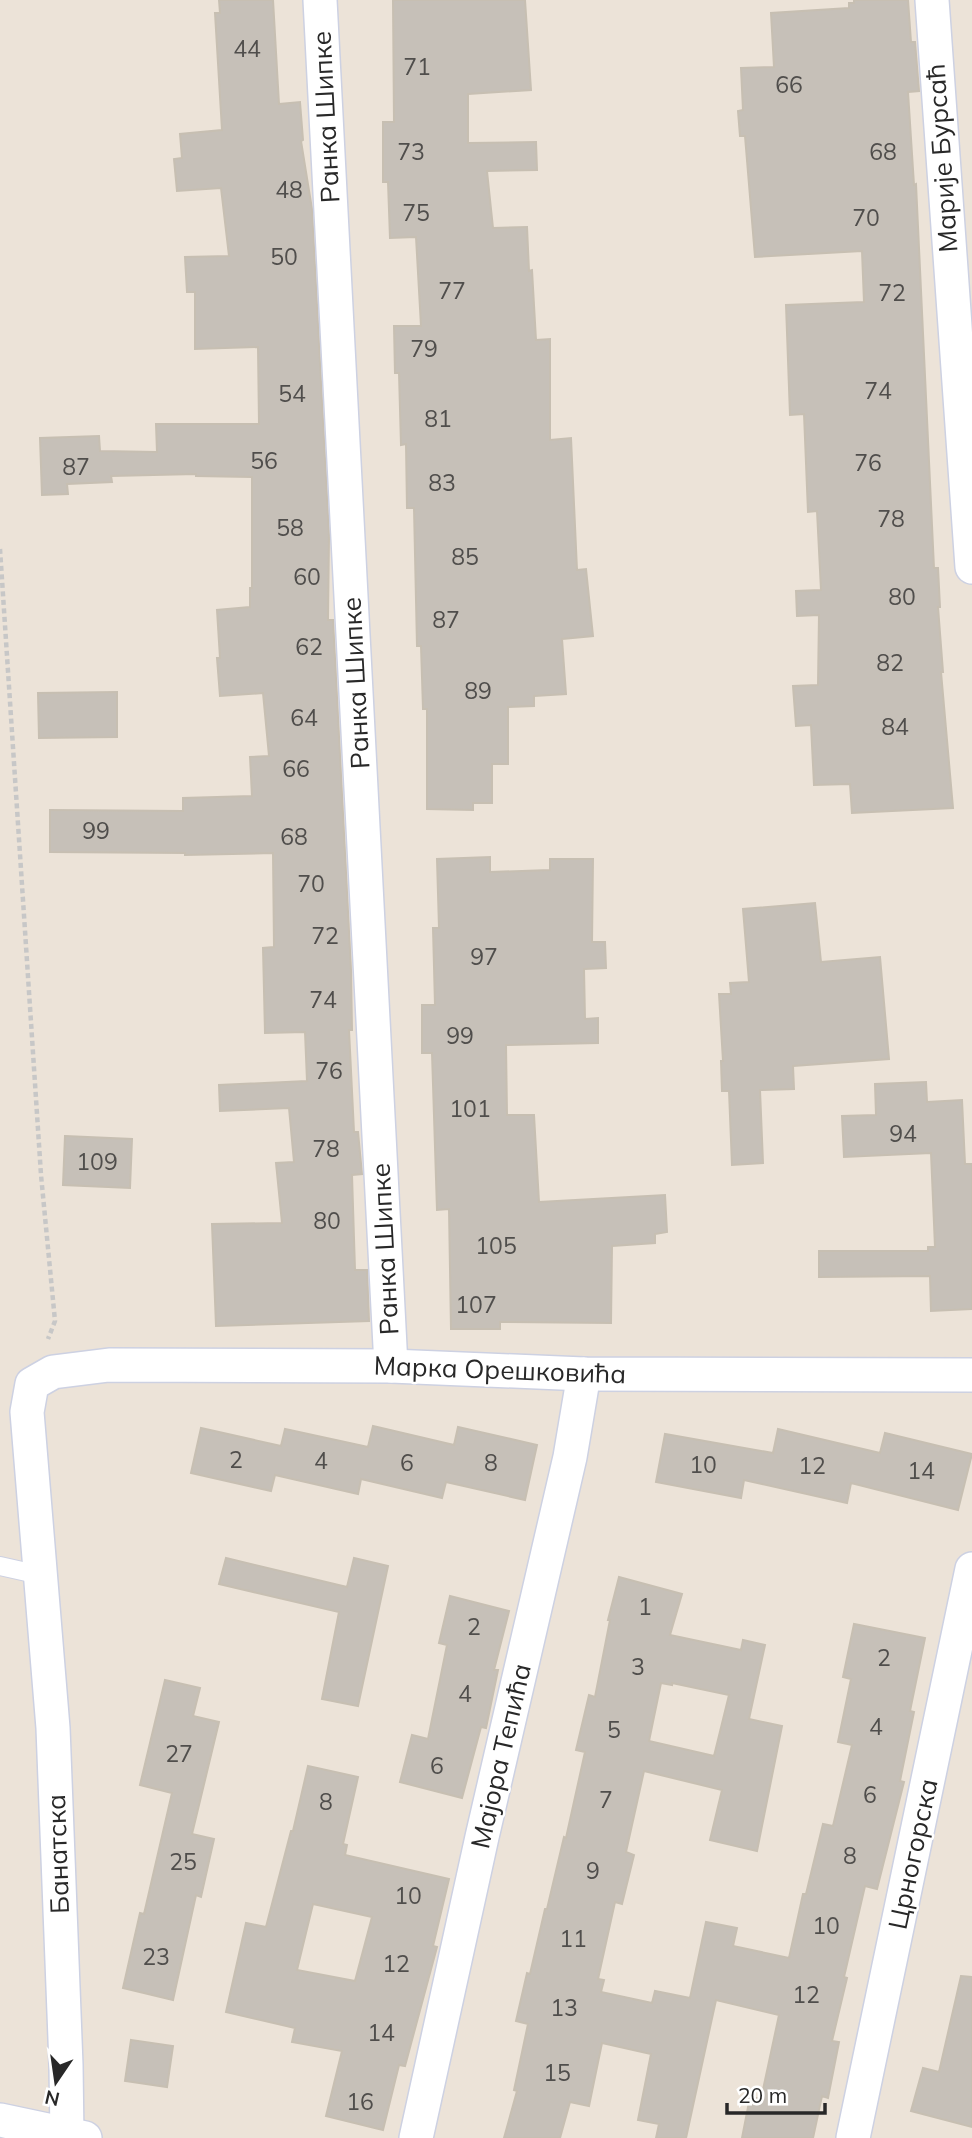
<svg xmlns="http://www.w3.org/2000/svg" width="972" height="2138" font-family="Mulish,sans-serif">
<rect width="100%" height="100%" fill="#ece3d8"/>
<g fill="#c6c0b8" stroke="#c7bfb2" stroke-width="2" fill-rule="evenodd">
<path d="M219,0H273L279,104L300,102L303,140L301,141L312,209L329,535L328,620H333L351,970L352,1030H349L354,1132H358L362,1174L352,1175L355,1270H367L369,1321L216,1326L212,1224L282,1223L276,1163L294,1162L289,1108L220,1111L219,1085L307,1081L305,1032L265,1033L263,948L274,947L273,853L185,855V853L50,852V810L183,811V798L252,796L250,757L269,756L263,693L220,696L217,658H220L217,610L250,607V588H252V477L196,476V474L111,476L112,482L67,484L68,494L42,495L40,438L99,436L100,451L157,452L156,424H259L258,347L195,349V292H187L185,257L229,256L221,188L177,191L174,159L182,158L180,134L222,130L215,13H220Z"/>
<path d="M393,0H525L531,90L468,94V143L536,142L537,170L487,171L493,228L527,227L529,271L532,270L536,340L550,339V440L571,438L577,570L586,569L593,636L562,639L566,694L534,696V706L508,707V764H492V803H473V810L427,809V709H423L421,646H417L414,508H407L406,444L401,445L399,373H395L394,326H421L416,237L390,238L388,182H383V122H394Z"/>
<path d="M854,0H908L911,42H915L919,91L908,92L914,185L916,184L934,568H938L940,607H938L943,672H941L953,808L852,813L850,784L814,785L811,725L796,726L793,686L818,685L819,615L797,616L796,591L821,590L817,511L808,512L804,414L790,415L786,305L864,302L862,251L755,257L745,136H740L738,111L743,110L741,68L774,67L771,13L849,8V3H854Z"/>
<path d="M117,692V737L39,738L38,693Z"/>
<path d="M490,857V872L550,870V859H593L592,942H605L606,968L584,969L585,1019L598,1018V1043L506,1045L507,1115H534L539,1202L665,1195L667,1232L655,1234V1243L612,1246L611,1323L500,1322V1329H451L449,1209L437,1210L432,1053H422V1005H435L433,928H439L437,859Z"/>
<path d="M815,903L821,962L880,957L889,1059L793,1066L794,1089L760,1090L763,1163L732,1165L729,1091H722L721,1061H723L719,994H731L730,983L749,982L743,909Z"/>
<path d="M926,1082L927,1102L962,1100L965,1164H972V1309L931,1311L930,1276L819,1277V1251H928V1247H935L931,1153L844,1157L842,1116L876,1115L875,1084Z"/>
<path d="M65,1136L132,1139L130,1188L63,1185Z"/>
<path d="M373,1426L454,1445L458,1427L537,1445L525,1500L446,1482L442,1498L361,1479L358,1494L275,1475L271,1491L191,1473L201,1428L281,1446L285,1429L368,1447Z"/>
<path d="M778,1429L880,1453L885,1433L972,1454L958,1510L851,1483L847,1503L744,1480L741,1498L656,1482L665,1434L773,1453Z"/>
<path d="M226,1558L347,1587L354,1558L388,1566L358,1706L322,1699L339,1612L219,1584Z"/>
<path d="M619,1577L682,1594L670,1635L741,1650L743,1640L765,1645L749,1719L782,1726L757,1851L710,1840L722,1790L644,1771L626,1852L634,1855L622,1904L615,1902L598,1979L604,1980L601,1992L652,2003L655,1991L690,1998L706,1922L737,1928L733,1946L789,1958L803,1894H806L823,1824L833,1826L852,1745L838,1742L851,1679L843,1677L854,1624L925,1638L910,1711L914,1712L900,1781L904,1782L877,1889L865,1886L844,1977L847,1978L832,2041L839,2042L828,2098L822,2096L813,2138H742L750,2097L761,2099L779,2015L716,2000L686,2138H656L659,2124L638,2120L651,2054L602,2043L589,2106L570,2102L560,2138H504L517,2091L514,2090L528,2024L516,2021L527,1973L530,1974L545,1909H547L564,1837L566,1838L585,1752L576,1750L589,1695L595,1697L610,1620H608ZM661,1683L672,1685V1683L729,1695L714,1756L649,1741Z"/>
<path d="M450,1596L509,1611L494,1670H498L486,1728L481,1727L462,1798L400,1782L412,1735L428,1739L447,1645L439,1643Z"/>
<path d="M165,1680L200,1688L193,1716L219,1722L192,1834L214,1839L201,1897L196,1895L173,2000L123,1988L140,1913L144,1914L172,1793L140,1785Z"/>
<path d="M308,1766L358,1777L343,1844L347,1845L345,1855L449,1879L433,1946L437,1947L405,2066L399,2065L383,2130L326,2116L342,2051L292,2042L295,2028L226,2012L246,1923L266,1927L291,1831H293ZM313,1904L372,1917L355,1981L297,1970Z"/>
<path d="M961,1976L972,1977V2127L911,2111L923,2068L939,2072Z"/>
<path d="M131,2040L173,2046L167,2087L125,2081Z"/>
</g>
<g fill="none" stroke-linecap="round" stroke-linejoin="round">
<defs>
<path id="lane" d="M0,1566L40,1575"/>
<g id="street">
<path d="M320,0L391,1366"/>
<path d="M932,0L972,567"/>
<path d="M0,2120L85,2138"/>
<path d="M67,2138L66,2065L53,1728L27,1412L32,1384L53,1372L109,1365L391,1366L584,1374L972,1375"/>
<path d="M416,2138L482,1837L570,1457L584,1374"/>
<path d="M853,2138L972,1569"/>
</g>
</defs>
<use href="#lane" stroke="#cdd1e2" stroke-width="20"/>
<use href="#street" stroke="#cdd1e2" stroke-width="36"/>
<path stroke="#c7c7c7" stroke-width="4.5" stroke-dasharray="5 3.5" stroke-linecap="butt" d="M0,549L41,1175L55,1321L48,1339"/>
<use href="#lane" stroke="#fff" stroke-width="18"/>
<use href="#street" stroke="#fff" stroke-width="33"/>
</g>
<g text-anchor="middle" stroke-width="5" stroke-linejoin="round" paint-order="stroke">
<g font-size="23" fill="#504e4c">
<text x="247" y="57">44</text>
<text x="417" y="75">71</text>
<text x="789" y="93">66</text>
<text x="411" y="160">73</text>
<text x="883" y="160">68</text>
<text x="289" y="198">48</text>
<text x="416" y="221">75</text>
<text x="866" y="226">70</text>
<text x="284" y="265">50</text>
<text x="452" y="299">77</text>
<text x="892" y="301">72</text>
<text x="424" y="357">79</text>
<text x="878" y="399">74</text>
<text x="292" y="402">54</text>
<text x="438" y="427">81</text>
<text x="264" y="469">56</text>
<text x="868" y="471">76</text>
<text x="76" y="475">87</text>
<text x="442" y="491">83</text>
<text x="891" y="527">78</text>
<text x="290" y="536">58</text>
<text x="465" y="565">85</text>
<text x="307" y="585">60</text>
<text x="902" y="605">80</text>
<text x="446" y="628">87</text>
<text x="309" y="655">62</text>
<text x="890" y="671">82</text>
<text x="478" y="699">89</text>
<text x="304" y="726">64</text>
<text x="895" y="735">84</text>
<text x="296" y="777">66</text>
<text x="96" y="839">99</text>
<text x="294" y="845">68</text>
<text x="311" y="892">70</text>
<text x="325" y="944">72</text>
<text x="484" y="965">97</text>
<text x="323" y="1008">74</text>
<text x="460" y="1044">99</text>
<text x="329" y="1079">76</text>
<text x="470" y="1117">101</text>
<text x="903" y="1142">94</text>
<text x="326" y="1157">78</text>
<text x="97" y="1170">109</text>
<text x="327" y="1229">80</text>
<text x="496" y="1254">105</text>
<text x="476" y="1313">107</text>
<text x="236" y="1468">2</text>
<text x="321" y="1469">4</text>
<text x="407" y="1471">6</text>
<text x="491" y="1471">8</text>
<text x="703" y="1473">10</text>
<text x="812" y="1474">12</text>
<text x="921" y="1479">14</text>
<text x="645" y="1615">1</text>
<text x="474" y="1635">2</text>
<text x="884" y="1666">2</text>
<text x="638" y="1675">3</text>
<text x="465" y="1702">4</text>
<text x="876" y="1735">4</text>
<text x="614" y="1738">5</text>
<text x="179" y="1762">27</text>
<text x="437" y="1774">6</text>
<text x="870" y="1803">6</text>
<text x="606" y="1808">7</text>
<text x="326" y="1810">8</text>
<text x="850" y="1864">8</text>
<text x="183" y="1870">25</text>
<text x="593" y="1879">9</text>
<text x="408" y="1904">10</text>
<text x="826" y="1934">10</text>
<text x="573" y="1947">11</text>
<text x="156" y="1965">23</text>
<text x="396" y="1972">12</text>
<text x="806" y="2003">12</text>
<text x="564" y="2016">13</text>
<text x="381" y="2041">14</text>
<text x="557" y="2081">15</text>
<text x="360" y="2110">16</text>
</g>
<g font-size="26" fill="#282828" stroke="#fff">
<text transform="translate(326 117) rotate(-93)" y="9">Ранка Шипке</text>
<text transform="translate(942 158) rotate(-94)" y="9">Марије Бурсаћ</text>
<text transform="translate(356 683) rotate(-93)" y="9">Ранка Шипке</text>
<text transform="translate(385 1249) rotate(-93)" y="9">Ранка Шипке</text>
<text transform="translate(500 1370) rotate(2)" y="9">Марка Орешковића</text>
<text transform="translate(501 1756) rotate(-77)" y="9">Мајора Тепића</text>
<text transform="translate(58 1854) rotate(-92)" y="9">Банатска</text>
<text transform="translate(913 1854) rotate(-78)" y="9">Црногорска</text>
</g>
</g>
<g transform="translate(56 2082) rotate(193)" stroke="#ffffff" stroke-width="5" paint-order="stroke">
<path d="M0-5L12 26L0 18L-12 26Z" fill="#282828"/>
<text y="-10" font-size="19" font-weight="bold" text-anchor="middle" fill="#282828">N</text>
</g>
<path d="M727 2103v10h98v-10" fill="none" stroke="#282828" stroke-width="3.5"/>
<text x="738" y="2103" font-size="21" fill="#282828" stroke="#ffffff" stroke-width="5" paint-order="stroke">20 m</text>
</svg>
